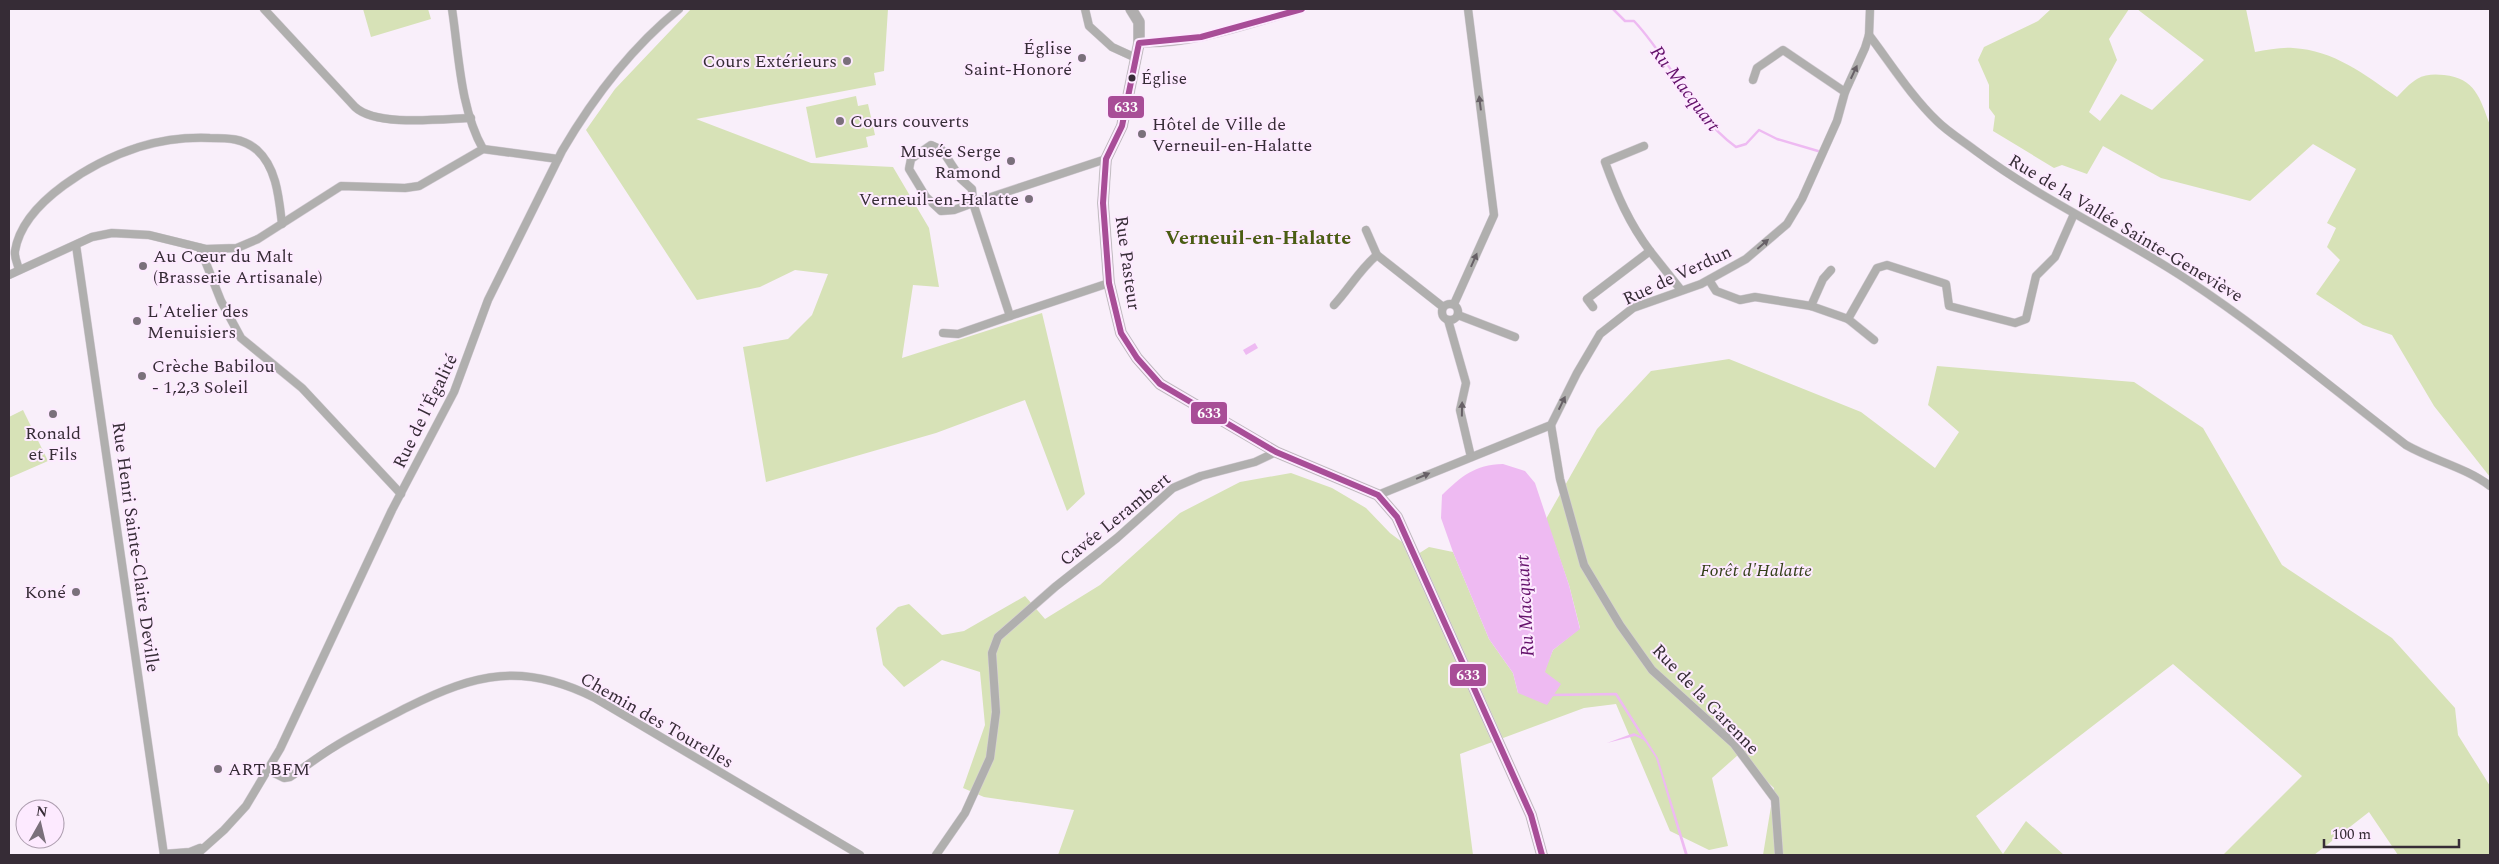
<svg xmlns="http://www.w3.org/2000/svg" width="2499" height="864" font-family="Spectral,serif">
<rect width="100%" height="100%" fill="#f9effa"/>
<g fill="#d7e2b7">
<path d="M363,9H428L431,19L371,37Z"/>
<path d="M691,9H888L884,71L874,73L876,85L696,119L811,163L893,167L929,228L939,287L913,285L902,358L1042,313L1085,494L1067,511L1025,400L936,433L766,482L743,347L788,339L812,315L828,274L795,270L760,287L697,300L586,130L615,89Z"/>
<path d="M2051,9H2129L2109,39L2117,60L2089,112L2100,121L2121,94L2152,110L2204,60L2137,9H2246L2255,52C2267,50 2281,47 2293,48C2334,50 2365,75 2397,97C2403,91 2410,83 2417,79C2425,74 2435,74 2444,75C2475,78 2480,98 2490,125V477L2434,406L2392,335L2363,325L2316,294L2340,260L2327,247L2336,228L2327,223L2356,169L2313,144L2250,201L2161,178L2103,146L2087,174L2062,165L2054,168L1993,131L1995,116L1989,108V85L1978,60L1984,47L2038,21Z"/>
<path d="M856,96L858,106L868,104L875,135L866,137L868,147L816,158L806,107Z"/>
<path d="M1729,359L1861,412L1935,468L1959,432L1928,405L1937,366L2134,382L2203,428L2282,565L2392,638L2455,708L2458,735L2490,786V855H2398L2369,812L2314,855H2223L2302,776L2173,664L1976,816L2003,854L2026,821L2064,855H1763L1774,788L1738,755L1712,778L1728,846L1709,850L1670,831L1616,704L1584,708L1460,754L1473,855H1058L1074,810L984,797L963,788L985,725L980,672L942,660L904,687L883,665L876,628L898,607L909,604L942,635L964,631L1025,596L1045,619L1100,585L1180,513L1240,482L1291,473L1332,488L1366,508L1390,533L1418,554L1429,547L1453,552L1489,639L1513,673L1518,693L1544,672L1553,650L1580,628L1569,585L1546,519L1597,429L1651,371Z"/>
<path d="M23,410L48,461L9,478V417Z"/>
</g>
<g fill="#eebaf2">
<path d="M1255,343L1258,348L1246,355L1243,350Z"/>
<path d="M1503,464L1525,471L1535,483L1569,585L1580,629L1553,650L1545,672L1561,684L1547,705L1518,693L1513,673L1489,639L1453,552L1441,518L1442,495C1462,476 1474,465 1503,464Z"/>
<path d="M1634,733L1646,739L1658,758L1688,855H1685L1656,758L1644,740L1635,736L1607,743Z"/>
</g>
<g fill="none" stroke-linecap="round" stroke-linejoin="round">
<g stroke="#eebaf2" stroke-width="2.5">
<path d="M1613,9L1625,21H1634C1671,60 1691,114 1736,147L1746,144L1759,130L1777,139L1818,151"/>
<path d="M1550,695L1616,694L1645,740"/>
</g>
<defs>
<g id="street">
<path d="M264,9L355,107C376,127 442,119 471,118"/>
<path d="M452,9C459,55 460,108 483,149"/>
<path d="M1085,9L1089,26L1112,47L1136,58"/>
<path d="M1869,35C1891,64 1911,96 1937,121C1948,132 1963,141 1976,151C2043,201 2120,235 2189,281C2265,331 2334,390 2406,445C2434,461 2465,467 2490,486"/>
<path d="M1139,43C1194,45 1248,24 1302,9"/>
<path d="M1753,80L1757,68L1783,50L1845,92"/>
<path d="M931,145L942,150L961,179L972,189L973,203L954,210L941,211L926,197L909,169L911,159Z"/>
<path d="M1644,146L1605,162C1617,195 1629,223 1650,251"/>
<path d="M1366,230L1377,255L1443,307"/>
<path d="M76,245L164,855"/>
<path d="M200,248L221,301L241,338L302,388L401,494"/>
<path d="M19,270C18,264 14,258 15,251C23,201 95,161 139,147C162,140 186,137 210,138C228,138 243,138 257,150C277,168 279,199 282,224"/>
<path d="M9,275L92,237L112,233L149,235L206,249L237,248L258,239L341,186L405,188L419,186L483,149L558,159"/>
<path d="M1709,280L1716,291L1740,300L1755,297L1811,306L1848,319L1877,268L1887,265L1946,284L1949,306L2015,323L2026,319L2036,276L2055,257L2074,214"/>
<circle cx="1450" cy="312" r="8"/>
<path d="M1454,304L1494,215L1468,9"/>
<path d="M1334,305C1349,289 1360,269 1377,255"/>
<path d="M1811,306L1823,279L1831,270"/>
<path d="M1593,307L1587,299L1650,251L1681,290"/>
<path d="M1458,315L1515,337"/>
<path d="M1010,316L1109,283"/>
<path d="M1848,319L1874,340"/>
<path d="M1448,320L1466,383L1460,410L1471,457"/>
<path d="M943,333L958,334L1010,316L973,203L1106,159"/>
<path d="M1551,425L1560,479L1584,565L1620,625L1652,670L1734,744L1775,799L1779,855"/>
<path d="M1378,495L1551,425L1577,373L1600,334L1633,308L1701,284L1746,259L1787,224L1802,199L1837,121L1845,92L1865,48L1869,35L1870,9"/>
<path d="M268,770L284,778L290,777C305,767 319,756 334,747C358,732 383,720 408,707C476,673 524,662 595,698L860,855"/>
<path d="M164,854L190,852L200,848"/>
<path d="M196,855L224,830L246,806L280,749L392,510L454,392L488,300L562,151C593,98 631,48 679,9"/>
<path d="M936,855L965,813L990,758L996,712L992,653L998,637L1055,587L1117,538L1173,488L1201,476L1255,462L1276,452"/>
</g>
<path id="secondary" d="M1131,9L1139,22V43L1122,126L1106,159L1103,203L1109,283L1121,333L1137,358L1160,384L1276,452L1378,495L1397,517L1531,815L1542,855"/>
</defs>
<use href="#street" stroke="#d5cdd6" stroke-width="9"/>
<use href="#secondary" stroke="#d5cdd6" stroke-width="12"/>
<use href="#street" stroke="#b0afae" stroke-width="8"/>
<use href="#secondary" stroke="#b0aeae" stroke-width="11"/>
<defs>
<path id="bus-1" d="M1302,9L1201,37L1139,43L1122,126L1106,159L1103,203L1109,283L1121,333L1137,358L1160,384L1276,452L1378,495L1397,517L1531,815L1542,855"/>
</defs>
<use href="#bus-1" stroke="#fdeaff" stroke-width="10"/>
<use href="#bus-1" stroke="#a84d97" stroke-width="6"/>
</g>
<defs><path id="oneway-solid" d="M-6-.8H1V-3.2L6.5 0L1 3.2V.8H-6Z" transform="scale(1.25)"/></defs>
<g fill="#676066">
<use href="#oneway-solid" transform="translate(1854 72) rotate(-65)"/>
<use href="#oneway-solid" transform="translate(1480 103) rotate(-97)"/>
<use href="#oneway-solid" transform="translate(1763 244) rotate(-41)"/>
<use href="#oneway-solid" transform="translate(1474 260) rotate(-66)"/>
<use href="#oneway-solid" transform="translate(1562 403) rotate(-64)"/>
<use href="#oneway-solid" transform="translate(1462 409) rotate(-89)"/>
<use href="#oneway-solid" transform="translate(1423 476) rotate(-23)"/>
</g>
<g fill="#7a707b" stroke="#fdeaff" stroke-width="2">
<circle cx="1082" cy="58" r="5"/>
<circle cx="847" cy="61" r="5"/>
<circle cx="840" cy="121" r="5"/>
<circle cx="1142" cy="134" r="5"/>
<circle cx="1011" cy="161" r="5"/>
<circle cx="1029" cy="199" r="5"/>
<circle cx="143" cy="266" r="5"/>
<circle cx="137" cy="321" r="5"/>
<circle cx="142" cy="376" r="5"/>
<circle cx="53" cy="414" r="5"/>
<circle cx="76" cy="592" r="5"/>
<circle cx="218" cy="769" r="5"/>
</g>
<circle fill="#362c36" stroke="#fdeaff" stroke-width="2" cx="1132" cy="78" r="4.5"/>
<g text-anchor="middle" stroke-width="4" stroke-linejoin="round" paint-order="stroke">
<g font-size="17" fill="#362c36" stroke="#fdeaff" text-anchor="start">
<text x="1141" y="84">Église</text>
</g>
<g font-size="18" fill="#362c36" stroke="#fdeaff" text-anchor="start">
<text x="1072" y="54" text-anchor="end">Église<tspan x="1072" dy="21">Saint-Honoré</tspan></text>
<text x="837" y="67" text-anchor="end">Cours Extérieurs</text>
<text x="850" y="127">Cours couverts</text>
<text x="1152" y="130">Hôtel de Ville de<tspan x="1152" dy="21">Verneuil-en-Halatte</tspan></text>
<text x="1001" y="157" text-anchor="end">Musée Serge<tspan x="1001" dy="21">Ramond</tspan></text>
<text x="1019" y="205" text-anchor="end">Verneuil-en-Halatte</text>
<text x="153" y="262">Au Cœur du Malt<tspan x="153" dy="21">(Brasserie Artisanale)</tspan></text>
<text x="147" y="317">L'Atelier des<tspan x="147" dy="21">Menuisiers</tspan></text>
<text x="152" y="372">Crèche Babilou<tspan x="152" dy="21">- 1,2,3 Soleil</tspan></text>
<text x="53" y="439" text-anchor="middle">Ronald<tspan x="53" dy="21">et Fils</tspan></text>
<text x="66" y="598" text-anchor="end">Koné</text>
<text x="228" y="775">ART BFM</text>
</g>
<g font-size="18" fill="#362c36" stroke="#fdeaff">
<text transform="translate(2126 228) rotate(31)" y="6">Rue de la Vallée Sainte-Geneviève</text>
<text transform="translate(1128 263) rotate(82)" y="6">Rue Pasteur</text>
<text transform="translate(1677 275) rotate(-25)" y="6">Rue de Verdun</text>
<text transform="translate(425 411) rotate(-64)" y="6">Rue de l'Égalité</text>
<text transform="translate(1115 519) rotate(-39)" y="6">Cavée Lerambert</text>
<text transform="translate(136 547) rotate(82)" y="6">Rue Henri Sainte-Claire Deville</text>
<text transform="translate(1706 699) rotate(46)" y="6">Rue de la Garenne</text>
<text transform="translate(657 720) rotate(30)" y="6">Chemin des Tourelles</text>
</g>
<g font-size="18" font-style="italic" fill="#333f18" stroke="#fdeaff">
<text x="1756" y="576">Forêt d'Halatte</text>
</g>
<g font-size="19" font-style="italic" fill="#65126c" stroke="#fdeaff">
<text transform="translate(1686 88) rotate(53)" y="7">Ru Macquart</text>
<text transform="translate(1524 606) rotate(-93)" y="7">Ru Macquart</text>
</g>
<g font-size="20" font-weight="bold" fill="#4a5d13" stroke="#fdeaff">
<text x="1258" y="244">Verneuil-en-Halatte</text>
</g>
</g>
<g stroke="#fdeaff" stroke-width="2">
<rect x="1107" y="95" width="38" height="24" rx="5" fill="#a84d97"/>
<rect x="1190" y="401" width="38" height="24" rx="5" fill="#a84d97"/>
<rect x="1449" y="663" width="38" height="24" rx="5" fill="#a84d97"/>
</g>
<g font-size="14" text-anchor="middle" font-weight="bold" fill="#fff">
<text x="1126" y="112">633</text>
<text x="1209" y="418">633</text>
<text x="1468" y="680">633</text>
</g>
<rect width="2499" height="864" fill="none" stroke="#362c36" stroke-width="20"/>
<g transform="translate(40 824) rotate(8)"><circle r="24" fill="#fdeaff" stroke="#ad9eaf"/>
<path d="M0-4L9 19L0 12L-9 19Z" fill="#7a707b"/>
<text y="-8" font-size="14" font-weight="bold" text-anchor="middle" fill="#362c36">N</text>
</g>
<path d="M2324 839v8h135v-8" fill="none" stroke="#362c36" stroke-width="2.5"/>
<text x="2332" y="839" font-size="15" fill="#362c36" stroke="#fdeaff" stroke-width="4" paint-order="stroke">100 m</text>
</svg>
